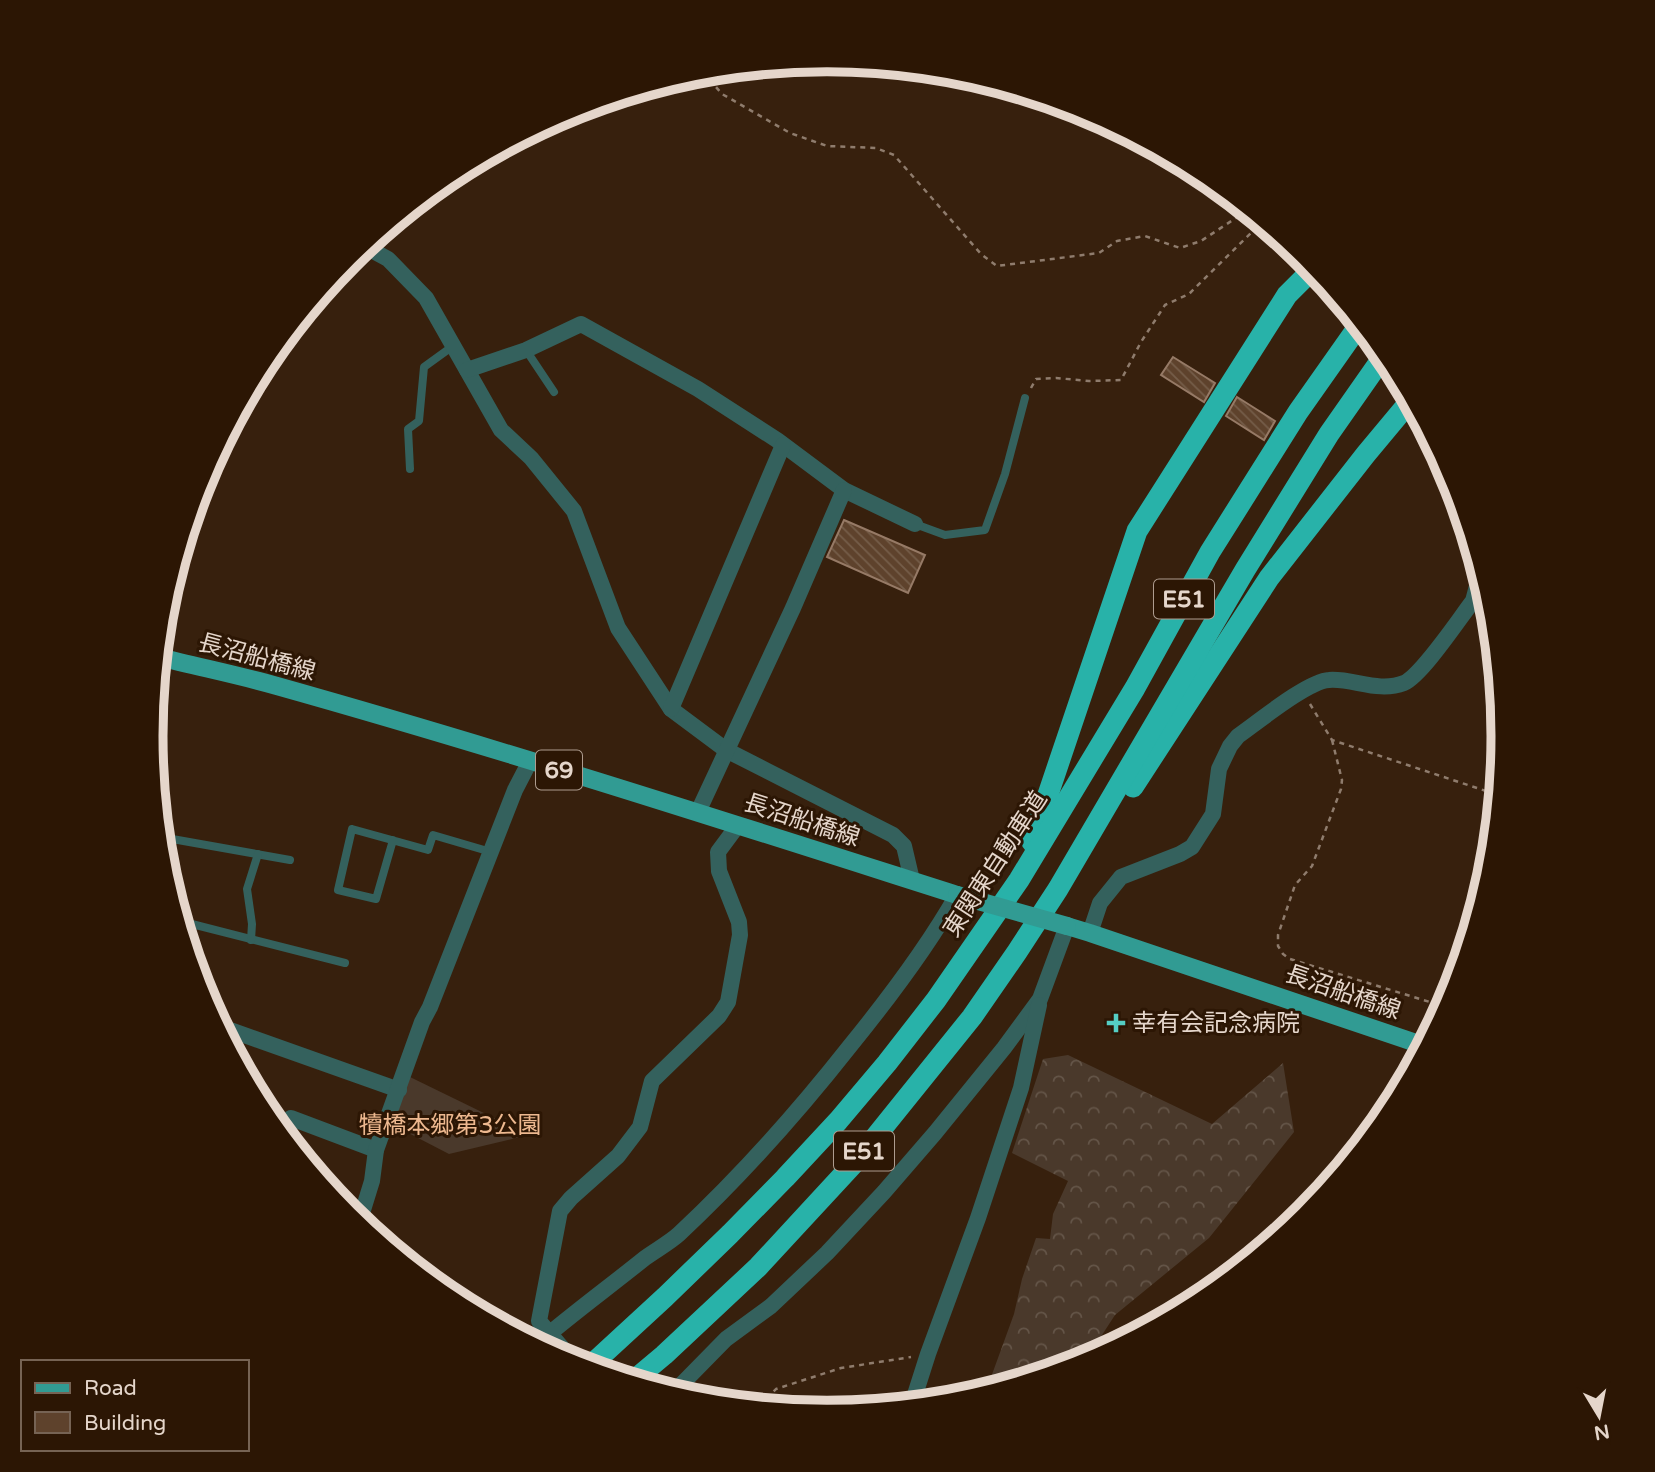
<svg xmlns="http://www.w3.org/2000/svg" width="1655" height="1472" font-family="'Varela Round','Noto Sans JP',sans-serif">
<defs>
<pattern id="forest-crowns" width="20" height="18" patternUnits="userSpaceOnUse" patternTransform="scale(1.75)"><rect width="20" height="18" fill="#4a392b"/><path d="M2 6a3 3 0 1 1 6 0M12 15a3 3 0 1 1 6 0" fill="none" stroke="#645548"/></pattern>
<pattern id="building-back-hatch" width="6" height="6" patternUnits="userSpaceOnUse" patternTransform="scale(1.75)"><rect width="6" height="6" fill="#5e422c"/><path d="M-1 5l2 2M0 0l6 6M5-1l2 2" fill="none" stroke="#755d49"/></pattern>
</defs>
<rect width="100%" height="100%" fill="#37200d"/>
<path fill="#4a392b" d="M410,1077L529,1135L449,1154L391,1124Z"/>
<path fill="url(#forest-crowns)" d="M1068,1055L1212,1124L1283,1063L1294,1132L1209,1238L1115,1315L1085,1361L986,1391L1014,1314L1022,1279L1036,1238L1050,1239L1053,1214L1068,1181L1012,1153L1043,1059Z"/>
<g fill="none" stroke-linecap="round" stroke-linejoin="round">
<path stroke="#1c0600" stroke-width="4.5" d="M1441,996L1494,836"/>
</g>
<g fill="url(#building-back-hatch)" stroke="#967a66" stroke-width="2">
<path d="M1173,357L1215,383L1204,402L1161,375Z"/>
<path d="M1237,397L1275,421L1264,440L1226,416Z"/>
<path d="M844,520L925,555L908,593L827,557Z"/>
</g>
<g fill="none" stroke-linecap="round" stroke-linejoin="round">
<path stroke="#513b2a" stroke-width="16" stroke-dasharray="16 8" stroke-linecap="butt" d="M563,1349L578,1364"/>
<g stroke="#8f7c6d" stroke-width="2.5" stroke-dasharray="5 5" stroke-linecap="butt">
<path d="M703,72L722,94L790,133L827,146L876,148L894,155L981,254L997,266L1099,253L1117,241L1145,236L1180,248L1201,241L1248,210"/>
<path d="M1031,388L1036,379L1056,378L1089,381L1121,380L1141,342L1165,305L1189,294L1262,222"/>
<path d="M1310,704L1332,740L1498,795"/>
<path d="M1332,740L1342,780L1341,789L1312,866L1295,885L1278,935V946L1283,954L1290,959L1446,1007"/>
<path d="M760,1406L776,1389L841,1368L911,1357"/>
</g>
<g stroke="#34615d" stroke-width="8">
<path d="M526,350L554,392"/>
<path d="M410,469L408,429L419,421L424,367L453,346"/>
<path d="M915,524L945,535L985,530L1005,474L1025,398"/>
<path d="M161,837L290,860"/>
<path d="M393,840L376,899L338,890L352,829L428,850L433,835L491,852"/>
<path d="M180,921L345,963"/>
<path d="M251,940L252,924L247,889L258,854"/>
</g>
<g stroke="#34615d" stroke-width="16">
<path d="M364,246L388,259L426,298L501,430L531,458L574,511L618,628L671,709L726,750L893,835L904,846L912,880"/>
<path d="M467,370L526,350L581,324L698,389L777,440L844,490L915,524"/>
<path d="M155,691L168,592"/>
<path d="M671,709L783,445"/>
<path d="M698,812L793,608L844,490"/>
<path d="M1090,933L1100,903L1121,877L1180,854L1192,847L1213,814L1219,769L1230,746L1238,736C1258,722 1308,681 1329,680C1353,678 1378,693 1404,683C1422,675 1459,619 1473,601L1477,586L1480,567"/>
<path d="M219,1026L399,1090"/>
<path d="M282,1133L285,1122L291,1118L376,1150"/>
<path d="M359,1223L372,1181L376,1150L422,1022L430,1007L515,790L530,761"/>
<path d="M537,1344C572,1314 609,1287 645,1258C656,1250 669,1243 679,1234C741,1176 798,1112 850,1046C889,998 927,948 957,895"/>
<path d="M563,1349L539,1321L560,1211L571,1198L618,1156L640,1127L652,1081L719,1016L728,1002L740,935L739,922L719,871L718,852L738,825"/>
<path d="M673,1393L726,1339L771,1306L827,1253L884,1192L935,1133L1004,1048L1040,999L1067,926"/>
<path d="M912,1404L928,1354L978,1218L1021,1088L1039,1005"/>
</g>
<g stroke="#319b93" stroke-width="18">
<path d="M159,657C198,667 238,675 277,686C505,750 731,823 957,895"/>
<path d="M1067,926L1090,933L1425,1046"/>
</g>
<g stroke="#28b2a9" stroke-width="21">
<path d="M1133,787L1269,578L1366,454L1411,400"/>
<path d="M1032,842L1137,531L1287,295L1314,268"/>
<path d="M589,1367L665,1297L730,1234L785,1178L838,1121L887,1063L936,1000L1019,880L1135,688L1210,552L1298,412L1360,324"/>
<path d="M633,1381L664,1355L758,1267L856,1161L972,1017L1017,952L1058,889L1245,570L1329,434L1385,354"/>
</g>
<path stroke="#319b93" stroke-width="18" d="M957,895L1067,926"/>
</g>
<path fill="#55cec4" stroke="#2c1604" stroke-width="2.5" d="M1112.5 1012.5h7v7h7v7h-7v7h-7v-7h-7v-7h7z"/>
<g text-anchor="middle" stroke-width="6" stroke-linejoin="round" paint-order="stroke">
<g fill="#2c1604" stroke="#ae9c8f" stroke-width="2">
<rect x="1154" y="579.5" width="60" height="39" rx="5"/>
<rect x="536" y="750.5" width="46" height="39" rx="5"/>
<rect x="834" y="1131.5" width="60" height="39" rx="5"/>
</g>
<g font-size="23" font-weight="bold" fill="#e5d6cb">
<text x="1184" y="607">E51</text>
<text x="559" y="778">69</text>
<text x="864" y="1159">E51</text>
</g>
<g font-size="24" fill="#e5d6cb" stroke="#2c1604">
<text transform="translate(257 657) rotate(15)" y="8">長沼船橋線</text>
<text transform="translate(802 820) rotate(18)" y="8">長沼船橋線</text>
<text transform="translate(995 864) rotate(-57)" y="8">東関東自動車道</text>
<text transform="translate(1343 992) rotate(19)" y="8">長沼船橋線</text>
</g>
<g font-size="24" fill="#e5d6cb" stroke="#2c1604" text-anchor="start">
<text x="1132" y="1031">幸有会記念病院</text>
</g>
<g font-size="24" fill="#edb88f" stroke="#2c1604">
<text x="450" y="1133">犢橋本郷第3公園</text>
</g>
</g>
<path d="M0 0H1655V1472H0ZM163 736a664 664 0 1 1 1328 0a664 664 0 1 1-1328 0Z" fill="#2c1604" fill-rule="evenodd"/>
<path fill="none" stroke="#e5d6cb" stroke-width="9" d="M163 736a664 664 0 1 1 1328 0a664 664 0 1 1-1328 0Z"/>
<rect x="21" y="1360" width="228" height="91" fill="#2c1604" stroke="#766354" stroke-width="2"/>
<rect x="35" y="1383" width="35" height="10" fill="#319b93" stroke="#766354" stroke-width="2"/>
<text x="84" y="1395" font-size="21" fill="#e5d6cb">Road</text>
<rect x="35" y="1412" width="35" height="21" fill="#5e422c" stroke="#766354" stroke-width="2"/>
<text x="84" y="1430" font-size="21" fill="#e5d6cb">Building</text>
<g transform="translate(1599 1416) rotate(170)" stroke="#2c1604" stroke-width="5" paint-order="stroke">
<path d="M0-5L12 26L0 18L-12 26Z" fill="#e5d6cb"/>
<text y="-10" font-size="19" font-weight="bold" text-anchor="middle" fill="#e5d6cb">N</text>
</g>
</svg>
